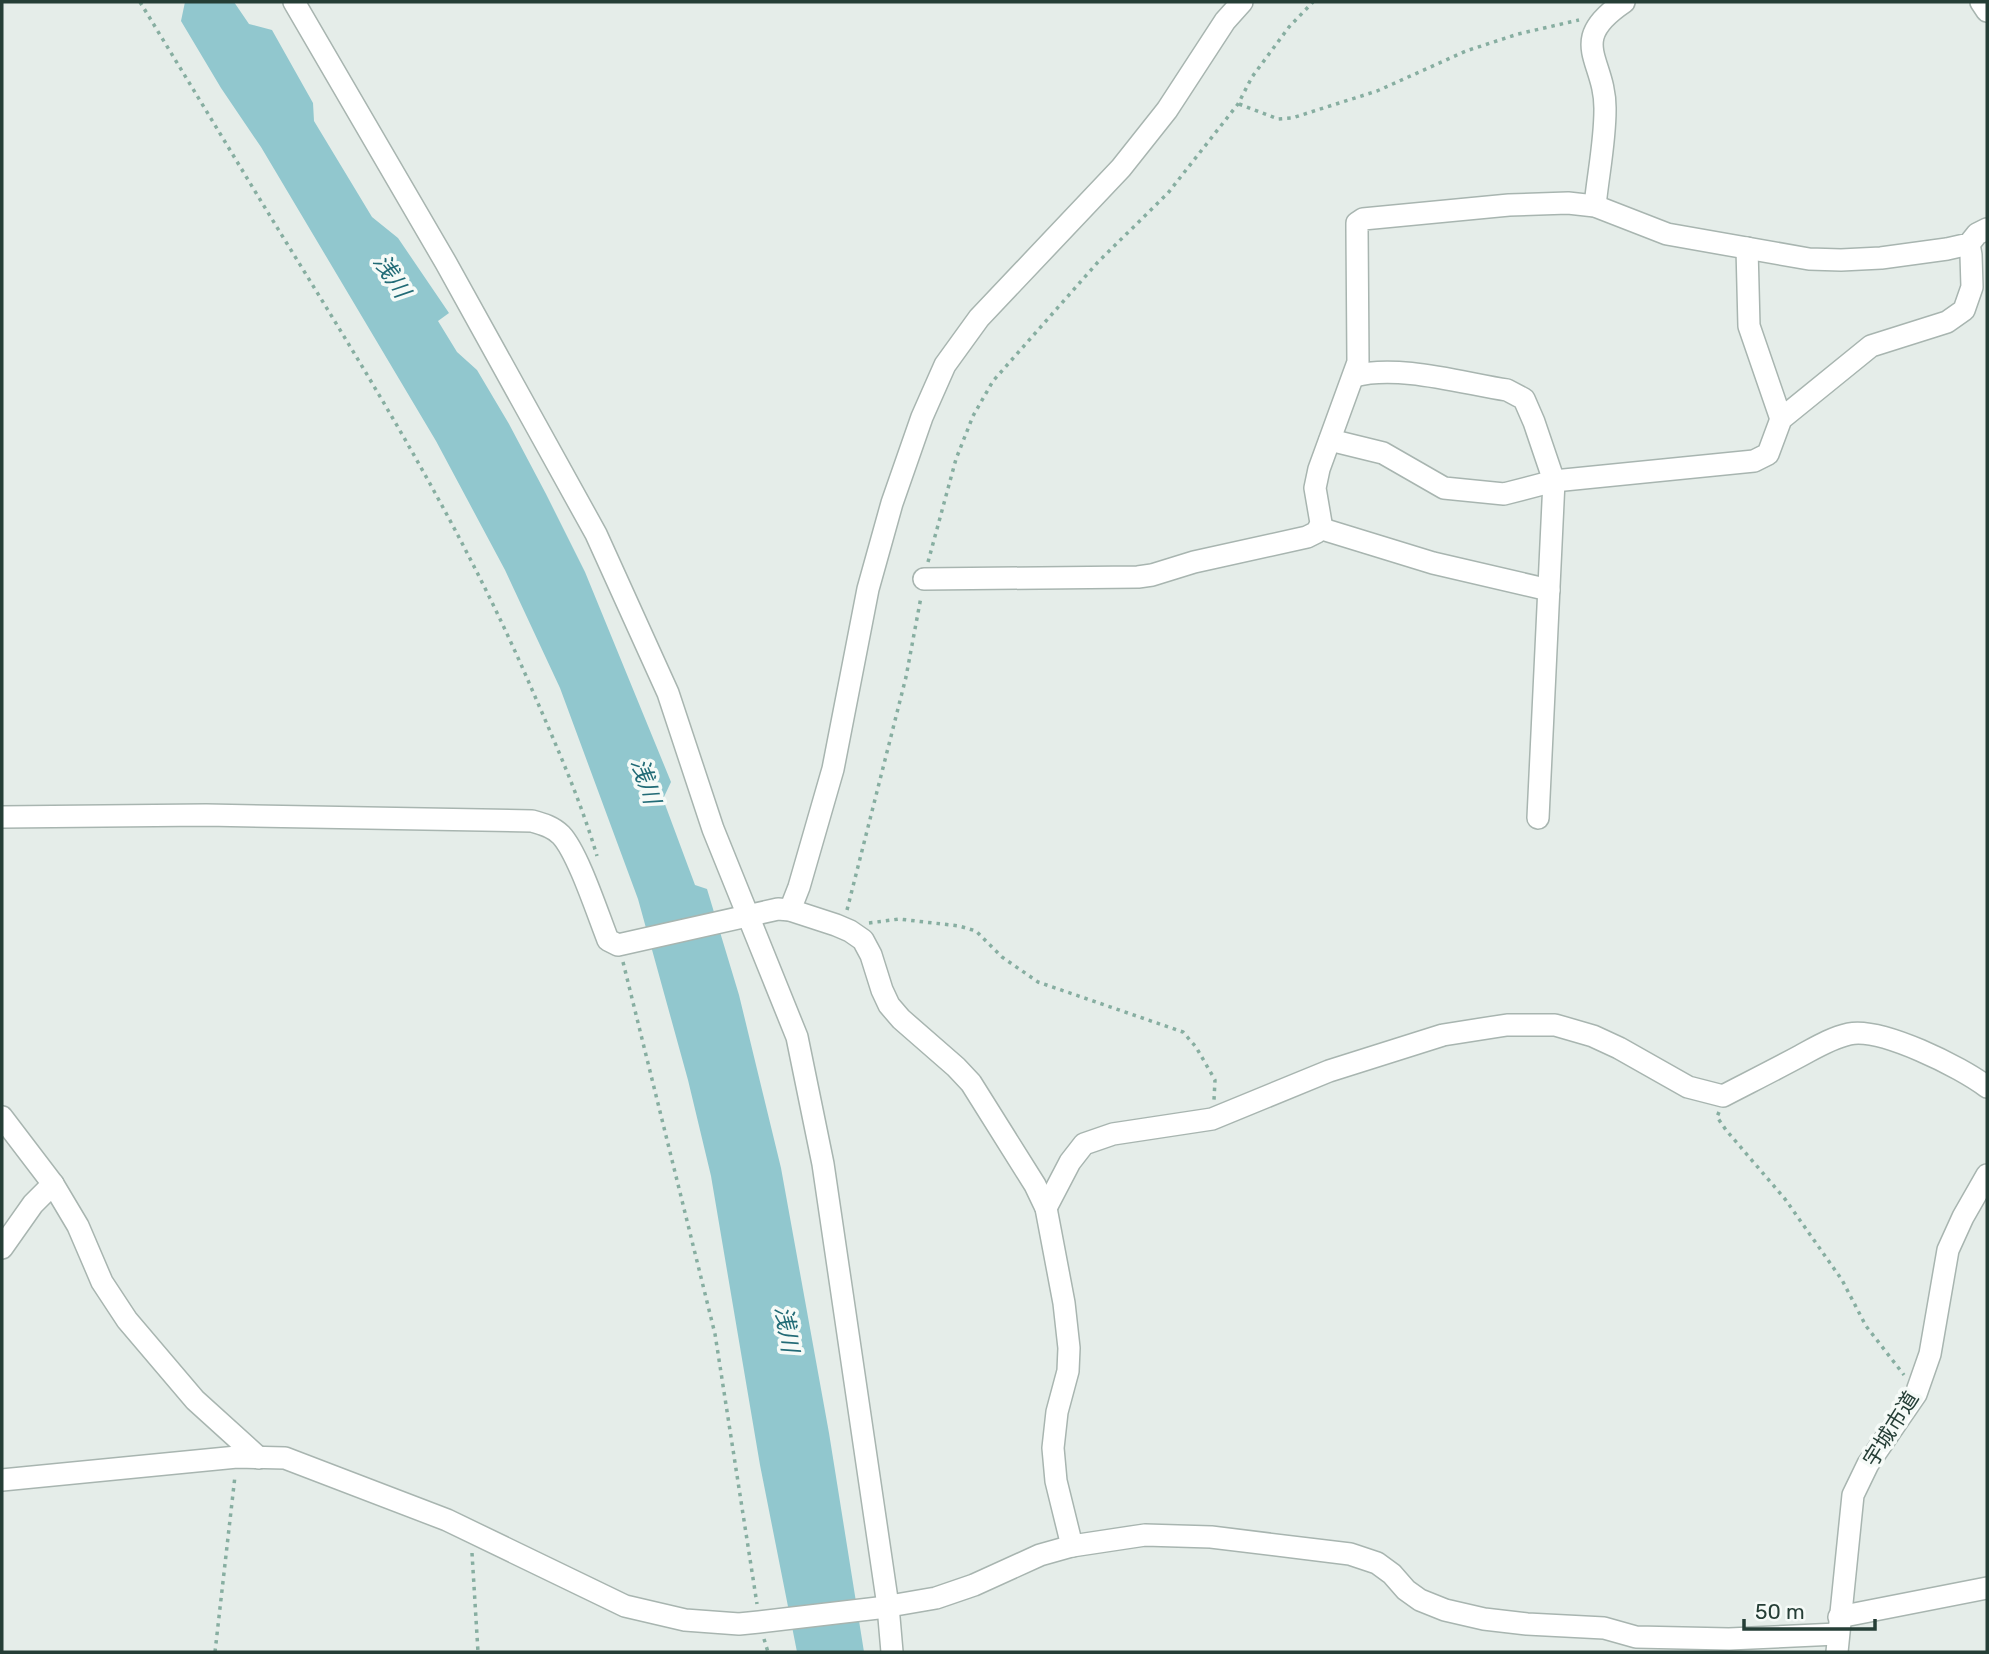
<svg xmlns="http://www.w3.org/2000/svg" width="1989" height="1654" font-family="Rubik,'Noto Sans JP',sans-serif">
<rect width="100%" height="100%" fill="#e5ede9"/>
<path fill="#91c7ce" d="M185,2H234L249,24L272,30L313,103L314,121L372,217L398,238L449,313L438,321L457,352L477,370L509,424L546,494L585,572L671,782L663,799L695,885L707,889L739,995L781,1168L829,1433L864,1652H797L760,1465L711,1176L688,1080L638,899L560,688L505,570L436,441L261,147L221,88L181,21Z"/>
<g fill="none" stroke-linecap="round" stroke-linejoin="round">
<defs>
<g id="minor">
<path d="M294,2L446,263L596,534L668,693L713,829L797,1037L823,1164L888,1606L892,1652"/>
<path d="M1981,2L1987,11"/>
<path d="M1595,206C1598,175 1605,142 1605,110C1606,59 1565,42 1624,2"/>
<path d="M1747,248L1749,326L1781,419"/>
<path d="M1354,376C1398,364 1462,383 1507,390L1524,399L1534,422L1554,481L1538,818"/>
<path d="M1330,440L1383,453L1444,488L1504,494L1554,481L1754,461L1768,454L1781,419L1871,346L1947,322L1964,310L1972,287L1971,255L1969,244"/>
<path d="M1319,528L1433,563L1549,590"/>
<path d="M924,579L1138,577L1152,575L1194,562L1307,537L1317,532L1321,523L1315,488L1319,469L1358,362L1357,229V223L1363,219L1509,205L1568,203L1595,206L1667,234L1809,259L1841,260L1881,258L1947,249L1969,244L1977,234L1987,229"/>
<path d="M2,817L206,815L532,821C543,824 553,827 561,835C578,853 598,915 608,940L618,945L778,909L790,910L836,925L850,931L863,940L871,955L882,990L889,1005L901,1019L956,1067L971,1083L1035,1185L1046,1208L1064,1303L1069,1348L1068,1371L1057,1412L1053,1448L1056,1481L1072,1546"/>
<path d="M790,910L799,887L833,769L868,589L892,503L922,417L945,365L979,318L1121,168L1167,110L1225,21L1242,2"/>
<path d="M2,1117L53,1184L78,1226L102,1282L127,1320L195,1400L259,1458"/>
<path d="M1046,1208L1070,1162L1084,1144L1113,1134L1212,1119L1329,1071L1443,1035L1507,1025H1555L1593,1036L1619,1048L1688,1087L1723,1096C1748,1083 1774,1070 1800,1056C1815,1048 1831,1038 1849,1034C1881,1027 1961,1067 1987,1087"/>
<path d="M2,1248L33,1204L53,1184"/>
<path d="M2,1480L237,1457L285,1458L447,1520L625,1606L685,1620L739,1624L759,1622L878,1608L936,1598L974,1585L1040,1555L1072,1546L1145,1535L1211,1537L1350,1554L1377,1563L1392,1574L1406,1590L1420,1600L1445,1610L1484,1619L1527,1624L1604,1628L1636,1637L1729,1639L1837,1634"/>
<path d="M1839,1617L1987,1588"/>
<path d="M1837,1652L1853,1495L1868,1464L1916,1394L1930,1354L1948,1250L1963,1217L1987,1175"/>
</g>
</defs>
<use href="#minor" stroke="#a8b5b0" stroke-width="24"/>
<g stroke="#87aea1" stroke-width="3.5" stroke-dasharray="3.5 5" stroke-linecap="butt">
<path d="M140,2C189,82 237,162 286,242C374,384 460,525 527,678C552,736 579,795 597,856"/>
<path d="M1239,104L1278,119L1292,118L1377,91L1466,51L1518,34L1579,20"/>
<path d="M928,562L956,459L973,416L993,381L1098,262L1168,193L1238,104L1252,77L1289,27L1313,2"/>
<path d="M847,910L906,677L921,597"/>
<path d="M869,923L899,919L959,926L976,931L1002,957L1038,982L1183,1032L1196,1047L1215,1080L1214,1100"/>
<path d="M623,962L715,1334L757,1604"/>
<path d="M1719,1112L1717,1117L1726,1130L1785,1199L1842,1280L1866,1326L1904,1375"/>
<path d="M472,1553L478,1652"/>
<path d="M764,1639L768,1652"/>
<path d="M215,1652L235,1476"/>
</g>
<use href="#minor" stroke="#fff" stroke-width="21"/>
</g>
<g text-anchor="middle" stroke-width="7" stroke-linejoin="round" paint-order="stroke">
<g font-size="21" fill="#253e36" stroke="#f5faf7">
<text transform="translate(1891 1429) rotate(-58)" y="7">宇城市道</text>
</g>
<g font-size="23" font-style="italic" fill="#226b76" stroke="#f5faf7">
<text transform="translate(392 276) rotate(57)" y="8">浅川</text>
<text transform="translate(646 781) rotate(72)" y="8">浅川</text>
<text transform="translate(787 1329) rotate(80)" y="8">浅川</text>
</g>
</g>
<rect width="1989" height="1654" fill="none" stroke="#253e36" stroke-width="7"/>
<path d="M1744 1619v10h131v-10" fill="none" stroke="#253e36" stroke-width="3.5"/>
<text x="1755" y="1619" font-size="21" fill="#253e36" stroke="#f5faf7" stroke-width="5" paint-order="stroke">50 m</text>
</svg>
